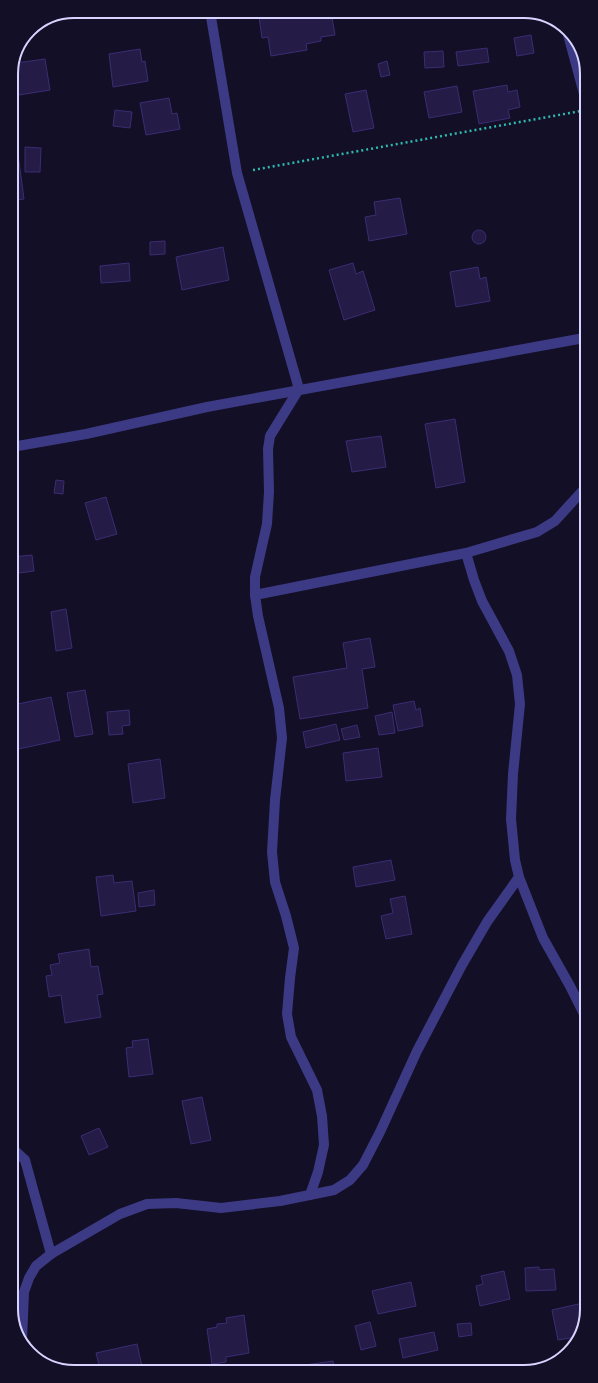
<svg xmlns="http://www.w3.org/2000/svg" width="598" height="1383" font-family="Signika,sans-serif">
<rect width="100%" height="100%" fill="#130f26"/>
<g fill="#241b47" stroke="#3b2d73">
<path d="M295,11H317V14L331,12L335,35L321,37V41L306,44L307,50L271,56L268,37L262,38L259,17Z"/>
<path d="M531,35L534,53L517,56L514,38Z"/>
<path d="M487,48L489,62L458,66L456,52Z"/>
<path d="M140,49L142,62L145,61L148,81L113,87L109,54Z"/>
<path d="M443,51L444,67L425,68L424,52Z"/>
<path d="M45,59L50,90L13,96L11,76L18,75L16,63Z"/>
<path d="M387,61L390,75L381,77L378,64Z"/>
<path d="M507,85L508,92L517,90L520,107L508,110L510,118L479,124L473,91Z"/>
<path d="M457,86L462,112L429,118L424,92Z"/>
<path d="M366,90L374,128L353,132L345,94Z"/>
<path d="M169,98L172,114L177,113L180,129L146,135L140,103Z"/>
<path d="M115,110L132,112L130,128L113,126Z"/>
<path d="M25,147L41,148L40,172H25Z"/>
<path d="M18,154L24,199L11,201V155Z"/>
<path d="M400,198L407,234L369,241L365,217L376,215L374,202Z"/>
<circle cx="479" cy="237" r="7"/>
<path d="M165,241V254L150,255V242Z"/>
<path d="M223,247L229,280L182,290L176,257Z"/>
<path d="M129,263L130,281L101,283L100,266Z"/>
<path d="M353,263L356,274L363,271L375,310L344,320L329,270Z"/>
<path d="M478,267L480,279L486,277L490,301L456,307L450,272Z"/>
<path d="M455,419L465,482L436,488L425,424Z"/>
<path d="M381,436L386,467L352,472L346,441Z"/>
<path d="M56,480L64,481L63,494L54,493Z"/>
<path d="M106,497L117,534L96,540L85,503Z"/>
<path d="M32,555L34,571L12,574V557Z"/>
<path d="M66,609L72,648L56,651L51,612Z"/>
<path d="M370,638L375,667L362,669L368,708L300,719L293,677L347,668L343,643Z"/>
<path d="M85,690L93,734L75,737L67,693Z"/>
<path d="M51,697L60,740L14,750L13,705Z"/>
<path d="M414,701L416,710L420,708L423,726L398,731L393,705Z"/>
<path d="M129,710L130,725L122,726L123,734L109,735L107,712Z"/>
<path d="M392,712L395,733L379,735L375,716Z"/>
<path d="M336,724L340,740L306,748L303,732Z"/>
<path d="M357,725L360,737L344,740L341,729Z"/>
<path d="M378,748L382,777L346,781L343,753Z"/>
<path d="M160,759L165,798L133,803L128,764Z"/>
<path d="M391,860L395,880L356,887L353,867Z"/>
<path d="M113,875L114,883L132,881L136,911L101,916L96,877Z"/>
<path d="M154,890L155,905L139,907L138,893Z"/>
<path d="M405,896L412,934L386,939L381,916L393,913L390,899Z"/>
<path d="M89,949L91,967L98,966L103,994L97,995L101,1017L65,1023L61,995L49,997L46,976L52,975L50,965L60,963L58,954Z"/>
<path d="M148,1039L153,1074L129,1077L126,1048L133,1047L132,1041Z"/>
<path d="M202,1097L211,1140L191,1144L182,1101Z"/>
<path d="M99,1128L108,1147L89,1155L81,1136Z"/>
<path d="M539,1267V1270L554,1269L556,1290L526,1291L525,1268Z"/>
<path d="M504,1271L510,1299L480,1306L476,1286L483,1284L481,1276Z"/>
<path d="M411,1282L416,1306L378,1314L372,1291Z"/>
<path d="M583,1303L585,1315L577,1343L571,1344L570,1338L558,1340L552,1310Z"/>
<path d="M244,1315L249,1353L226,1357V1362L212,1364L207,1329L217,1327V1324L227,1323L226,1318Z"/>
<path d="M370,1322L376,1346L361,1350L355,1326Z"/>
<path d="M471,1323L472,1335L459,1337L457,1324Z"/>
<path d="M434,1332L438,1350L403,1358L399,1339Z"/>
<path d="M137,1344L143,1371L92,1372L91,1371L100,1369L96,1353Z"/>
<path d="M333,1361L335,1370H291V1367Z"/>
</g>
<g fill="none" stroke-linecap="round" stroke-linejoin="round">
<path stroke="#2fb8b0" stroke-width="2.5" stroke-dasharray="2 3" stroke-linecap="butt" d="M253,170L581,111"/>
<path stroke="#3d3a85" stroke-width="10" d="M210,11L237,173L299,389"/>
<g stroke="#3d3a85" stroke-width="10">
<path d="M567,31L584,94"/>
<path d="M299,389L270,436L268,449L269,492L267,524L255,577V595L258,616L279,708L282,738L275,800L272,852L275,882L286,916L294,948L290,978L287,1014L291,1037L317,1090L322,1116L324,1145L318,1172L310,1195"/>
<path d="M12,447L86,434L207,407L584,338"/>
<path d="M466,553L474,580L482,601L509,651L517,675L520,704L513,774L511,819L515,860L519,877L543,938L570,986L586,1018"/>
<path d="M255,595L466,553L537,532L555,521L585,488"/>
<path d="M14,1150L25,1160L51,1254"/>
<path d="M22,1340L24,1292L29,1278L36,1266L51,1254L120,1214L147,1204L176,1203L221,1208L280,1201L334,1190L350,1180L363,1165L380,1132L417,1051L462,965L487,922L519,877"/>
</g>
</g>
<path d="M0 0H598V1383H0ZM74 18H524A56 56 0 0 1 580 74V1309A56 56 0 0 1 524 1365H74A56 56 0 0 1 18 1309V74A56 56 0 0 1 74 18Z" fill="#130f26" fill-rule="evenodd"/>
<path fill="none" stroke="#d9d4ff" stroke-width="2" d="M74 18H524A56 56 0 0 1 580 74V1309A56 56 0 0 1 524 1365H74A56 56 0 0 1 18 1309V74A56 56 0 0 1 74 18Z"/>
</svg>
